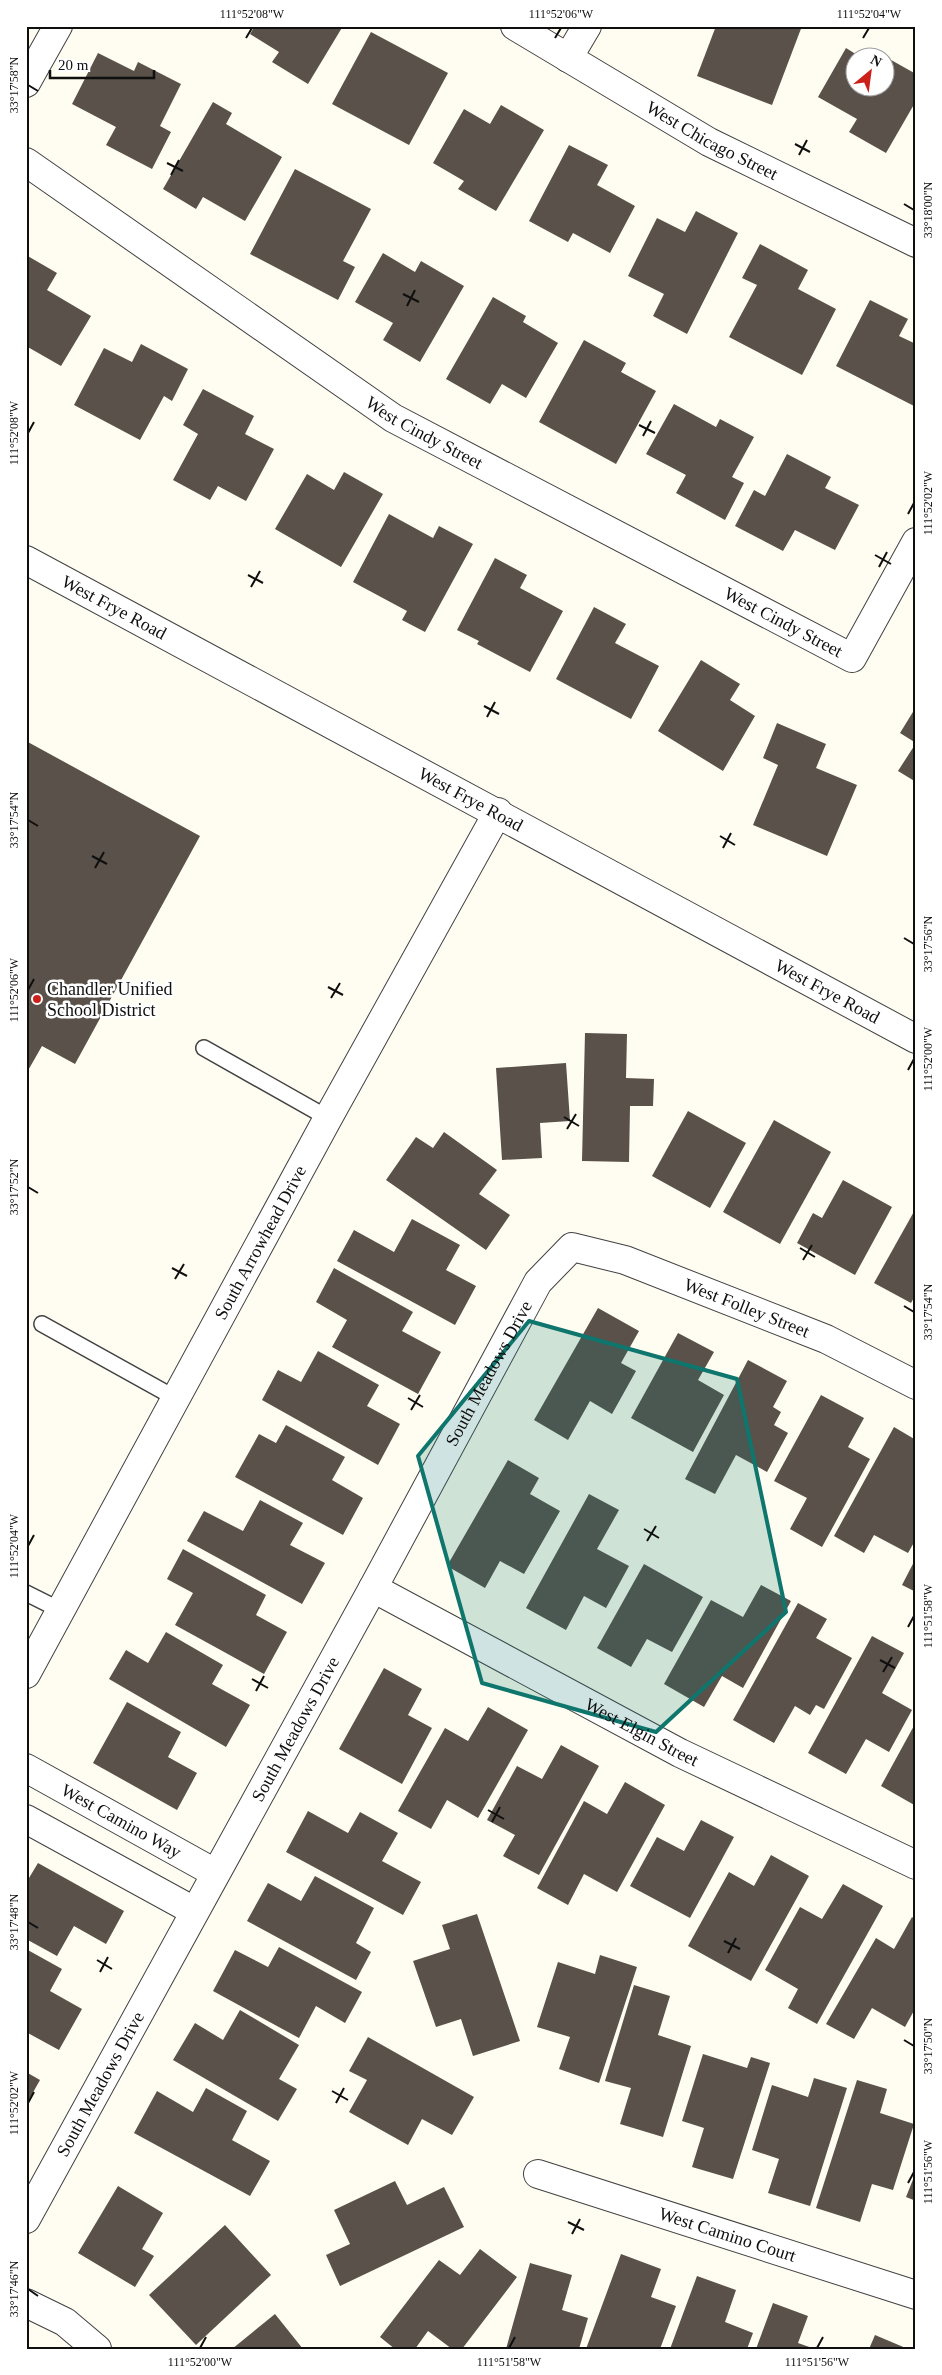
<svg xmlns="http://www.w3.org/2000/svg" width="942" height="2375" font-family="Georgia,serif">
<rect width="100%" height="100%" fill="#fffdf1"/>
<g fill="#59514a">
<path d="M255,26H343L308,84L272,62L279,52L250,34Z"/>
<path d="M716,26H802L772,105L697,76Z"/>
<path d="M371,32L448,73L409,145L332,104Z"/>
<path d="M846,48L862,58H854V88H884V56L916,74V101L886,153L849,132L857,119L818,97Z"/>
<path d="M98,53L134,71L138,62L181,84L160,126L171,132L152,169L106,145L116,127L72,104Z"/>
<path d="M213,102L232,113L226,124L282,157L245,221L203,197L196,209L163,189Z"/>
<path d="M501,105L544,130L496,211L458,189L464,181L433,163L464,109L490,124Z"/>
<path d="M569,145L608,165L597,185L635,206L610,253L573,233L568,242L529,221Z"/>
<path d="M295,169L371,209L343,261L355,267L338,300L250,254Z"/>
<path d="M696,211L738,233L687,334L653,316L664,294L628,276L657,218L685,232Z"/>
<path d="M760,244L808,270L798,289L836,309L802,375L729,337L757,285L742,278Z"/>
<path d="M383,253L415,272L421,261L464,286L420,362L383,340L393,323L355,302Z"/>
<path d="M26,255L57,273L47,290L91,316L61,366L26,346Z"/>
<path d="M493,297L526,316L523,322L558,343L526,398L502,384L490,404L446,379Z"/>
<path d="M870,300L908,319L899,336L916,344L914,406L836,366Z"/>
<path d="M584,340L626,363L621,372L656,391L616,464L539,422Z"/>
<path d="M141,344L188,369L172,401L164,396L140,440L74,405L104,348L132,362Z"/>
<path d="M203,389L254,416L245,434L274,449L246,501L218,486L210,500L173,480L198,434L183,425Z"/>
<path d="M674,404L716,427L720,419L754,437L732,477L744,483L725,520L676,493L686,475L646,454Z"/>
<path d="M787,454L831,477L825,488L859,505L835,550L795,530L783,551L735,526L754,490L765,496Z"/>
<path d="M344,472L383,494L341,567L275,529L307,474L334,490Z"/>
<path d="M389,514L433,538L439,526L473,544L425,632L402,620L407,611L353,582Z"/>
<path d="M495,558L527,575L520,588L563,611L530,672L477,644L479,641L457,630Z"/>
<path d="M594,607L626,624L615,643L659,666L631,719L556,679Z"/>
<path d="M701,660L740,684L730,700L755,716L723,771L658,731Z"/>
<path d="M916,707V782L898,771L916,743L900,733Z"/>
<path d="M777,723L826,744L816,768L857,785L827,856L753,825L778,765L763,758Z"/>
<path d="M26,741L200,836L75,1064L42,1046L26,1074Z"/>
<path d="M585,1033L627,1034L626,1078L654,1079L653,1106H630L629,1162L582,1161Z"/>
<path d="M566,1063L570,1121L540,1123L542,1158L502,1160L496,1068Z"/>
<path d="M688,1111L746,1143L710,1208L652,1176Z"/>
<path d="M774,1120L831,1152L780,1244L723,1212Z"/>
<path d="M444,1132L497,1170L479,1194L510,1215L486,1250L386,1180L416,1137L433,1148Z"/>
<path d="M843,1180L892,1207L855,1275L797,1243L813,1213L822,1218Z"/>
<path d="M916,1208V1294L911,1303L874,1283Z"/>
<path d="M412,1219L460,1245L446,1270L476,1286L455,1325L337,1261L354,1230L394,1252Z"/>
<path d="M334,1268L413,1312L402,1331L441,1352L418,1394L332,1347L347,1320L316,1302Z"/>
<path d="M598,1308L639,1331L621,1363L636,1371L612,1414L590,1401L568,1440L534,1420Z"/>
<path d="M678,1333L714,1352L698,1380L724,1395L693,1452L631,1418Z"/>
<path d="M318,1351L379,1385L367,1406L400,1424L378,1465L262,1400L278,1370L301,1382Z"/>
<path d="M748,1360L787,1381L773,1407L781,1412L774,1425L788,1433L767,1472L736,1455L715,1494L685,1479Z"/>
<path d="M821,1395L864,1418L848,1447L870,1459L822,1547L790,1529L807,1498L774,1481Z"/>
<path d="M286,1425L345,1457L332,1480L363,1498L343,1535L235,1477L259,1434L276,1443Z"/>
<path d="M894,1427L916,1440V1539L908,1553L874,1535L864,1553L834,1536Z"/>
<path d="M508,1460L539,1478L530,1494L560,1511L524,1574L500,1561L485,1588L447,1566Z"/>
<path d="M589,1494L619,1510L597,1549L629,1566L606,1608L584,1596L566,1630L526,1608Z"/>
<path d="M260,1500L303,1523L290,1545L325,1563L302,1604L187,1541L204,1511L243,1531Z"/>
<path d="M183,1549L266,1595L256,1615L287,1632L264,1674L175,1625L193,1593L167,1579Z"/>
<path d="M916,1558V1592L902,1585Z"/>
<path d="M644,1564L703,1597L672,1652L647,1639L631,1667L597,1648Z"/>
<path d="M761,1585L791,1601L743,1688L722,1676L704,1707L664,1684L711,1600L743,1617Z"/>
<path d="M798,1603L827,1619L816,1638L852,1658L824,1709L816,1705L810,1715L795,1706L774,1743L733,1720Z"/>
<path d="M166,1632L223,1665L212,1684L250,1705L226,1747L109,1679L126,1650L148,1663Z"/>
<path d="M872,1636L904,1653L882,1693L912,1710L889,1752L866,1739L846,1774L808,1753Z"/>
<path d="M384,1668L422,1689L408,1715L432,1728L402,1784L339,1749Z"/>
<path d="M127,1702L181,1732L168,1757L197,1773L177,1810L93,1763Z"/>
<path d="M488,1707L528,1730L478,1818L447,1800L431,1829L398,1811L445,1728L468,1741Z"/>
<path d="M916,1722V1806L881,1786Z"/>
<path d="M561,1745L599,1766L539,1875L503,1856L515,1835L487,1820L517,1766L542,1779Z"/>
<path d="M625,1782L665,1805L617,1892L584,1874L568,1905L537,1888L584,1801L607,1814Z"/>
<path d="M308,1811L348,1833L360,1812L398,1833L382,1861L421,1882L403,1915L286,1852Z"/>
<path d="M701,1820L734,1837L690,1918L630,1886L657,1837L684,1851Z"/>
<path d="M771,1855L809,1876L751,1981L688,1946L729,1872L754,1886Z"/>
<path d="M38,1863L124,1911L106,1944L74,1926L57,1956L26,1939V1883Z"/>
<path d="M315,1876L374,1908L356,1943L371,1952L356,1980L247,1921L268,1883L301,1901Z"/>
<path d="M843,1884L883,1906L817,2024L788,2008L798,1989L765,1970L800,1907L822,1919Z"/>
<path d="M477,1914L520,2041L473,2056L461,2019L436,2027L413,1961L450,1949L442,1925Z"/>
<path d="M912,1917L916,1920V2007L905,2027L872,2008L854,2039L826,2024L876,1938L894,1949Z"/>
<path d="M279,1947L362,1992L345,2023L316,2006L299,2038L213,1991L235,1950L268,1967Z"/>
<path d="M26,1949L62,1969L50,1991L82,2009L59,2050L26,2032Z"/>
<path d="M600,1955L637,1967L599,2083L559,2069L570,2037L537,2027L558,1962L595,1974Z"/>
<path d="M634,1985L670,1996L658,2035L691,2046L663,2137L620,2124L631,2088L605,2081Z"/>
<path d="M240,2010L299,2045L279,2079L297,2089L278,2121L173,2060L195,2023L223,2040Z"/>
<path d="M368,2037L474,2097L452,2135L422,2119L408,2145L349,2112L367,2080L349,2071Z"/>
<path d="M703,2054L747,2068L751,2057L770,2063L733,2179L692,2167L704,2128L682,2121Z"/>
<path d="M26,2072L40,2080L26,2105Z"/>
<path d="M814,2078L847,2088L810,2206L768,2193L779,2159L752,2150L772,2085L808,2097Z"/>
<path d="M857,2080L887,2089L880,2113L914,2124L893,2190L872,2184L860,2222L816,2208Z"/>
<path d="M206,2088L247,2111L232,2140L270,2161L250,2196L134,2133L157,2091L193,2112Z"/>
<path d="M916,2172V2201L906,2197Z"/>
<path d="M395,2181L407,2205L444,2187L464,2227L340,2286L326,2255L350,2244L334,2210Z"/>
<path d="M118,2186L163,2213L142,2249L154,2256L135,2287L78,2253Z"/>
<path d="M225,2225L271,2275L196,2345L149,2295Z"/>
<path d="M480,2249L517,2277L462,2349H452L428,2331L415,2349H395L380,2337L439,2260L460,2275Z"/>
<path d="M621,2254L661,2269L651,2297L676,2306L660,2349H586Z"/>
<path d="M530,2263L572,2275L562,2310L588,2318L579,2349H506Z"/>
<path d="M697,2276L736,2290L725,2322L753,2333L747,2349H670Z"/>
<path d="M773,2303L808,2316L798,2343L815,2349H756Z"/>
<path d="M275,2314L303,2349H232Z"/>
<path d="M875,2335L908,2349H869Z"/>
</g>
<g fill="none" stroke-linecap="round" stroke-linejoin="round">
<defs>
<g id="service">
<path d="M204,1048L328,1118"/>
<path d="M42,1324L177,1399"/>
<path d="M26,1593L60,1610"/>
</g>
<g id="minor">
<path id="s1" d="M515,26L709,142L916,243"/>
<path d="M568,58L587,26"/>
<path d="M26,83L58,26"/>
<path id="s2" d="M26,162L393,418L852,658L916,542"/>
<path id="s3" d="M373,1588L680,1753L916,1865"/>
<path id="s4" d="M26,1768L215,1873"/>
<path d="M26,1819L194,1911"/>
<path id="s5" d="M538,2174L916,2295"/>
<path id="s6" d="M26,2219L373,1588L538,1282L572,1247L625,1260L826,1339L916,1385"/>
<path d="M26,2303L65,2322L97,2349"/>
</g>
<g id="tertiary">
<path id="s7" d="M26,560L916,1039"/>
<path id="s8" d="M26,1674L328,1118L498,812"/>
</g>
</defs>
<use href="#service" stroke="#424242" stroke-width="18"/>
<use href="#minor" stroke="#424242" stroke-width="30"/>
<use href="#tertiary" stroke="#424242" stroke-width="30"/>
<use href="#service" stroke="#fff" stroke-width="15"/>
<use href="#minor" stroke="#fff" stroke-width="28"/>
<use href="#tertiary" stroke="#fff" stroke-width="28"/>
</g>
<path fill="#0f766e" fill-opacity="0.2" stroke="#0f766e" stroke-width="4" stroke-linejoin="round" d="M529,1321L737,1379L786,1612L656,1732L482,1683L418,1456Z"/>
<path fill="none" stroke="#0f0f0f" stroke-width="2" d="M246,38L252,28M555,38L561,28M863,38L869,28M28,85L38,91M795,144L810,152M799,155L807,140M167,163L183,171M171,175L179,160M904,204L914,210M403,294L419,302M407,306L415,290M639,425L655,433M28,433L34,422M643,436L651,421M908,514L914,503M875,555L891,564M879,567L887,552M248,575L263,583M251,587L260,571M484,706L499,714M487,717L495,702M28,820L38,826M720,836L735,845M723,848L731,833M92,856L107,864M95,868L104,852M904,938L914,944M328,987L343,995M28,990L34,979M331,998L340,983M908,1070L914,1059M564,1117L579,1126M567,1129L576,1114M28,1187L38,1193M800,1248L815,1257M803,1260L812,1245M172,1268L187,1276M175,1279L184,1264M904,1306L914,1312M408,1398L423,1407M411,1410L420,1395M644,1529L659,1538M647,1541L656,1526M28,1546L34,1535M908,1627L914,1616M880,1660L895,1668M883,1672L892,1657M252,1679L268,1688M256,1691L264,1676M488,1810L504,1819M492,1822L500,1807M28,1922L38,1928M724,1941L740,1949M728,1953L736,1938M97,1960L112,1969M100,1972L108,1957M904,2040L914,2046M332,2091L348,2100M28,2103L34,2092M336,2103L344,2088M908,2183L914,2172M568,2222L584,2230M572,2234L580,2219M28,2289L38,2296M200,2348L206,2337M509,2348L515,2337M817,2348L823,2337"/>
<circle fill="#cc211a" stroke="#fff" stroke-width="2" cx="37" cy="999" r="5"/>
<g text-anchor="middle" stroke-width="5" stroke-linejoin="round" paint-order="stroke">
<g font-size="18" fill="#0f0f0f" stroke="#fff">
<text dy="6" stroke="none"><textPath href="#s1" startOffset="228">West Chicago Street</textPath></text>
<text dy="6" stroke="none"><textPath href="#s2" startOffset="482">West Cindy Street</textPath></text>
<text dy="6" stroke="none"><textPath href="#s7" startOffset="100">West Frye Road</textPath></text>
<text dy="6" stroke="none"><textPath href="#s2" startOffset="888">West Cindy Street</textPath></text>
<text dy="6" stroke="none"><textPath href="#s7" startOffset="505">West Frye Road</textPath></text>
<text dy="6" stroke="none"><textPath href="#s7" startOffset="910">West Frye Road</textPath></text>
<text dy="6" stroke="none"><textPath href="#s8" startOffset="491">South Arrowhead Drive</textPath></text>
<text dy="6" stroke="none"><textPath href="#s6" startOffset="1302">West Folley Street</textPath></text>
<text dy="6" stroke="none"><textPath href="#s6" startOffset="964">South Meadows Drive</textPath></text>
<text dy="6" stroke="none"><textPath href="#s6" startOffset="559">South Meadows Drive</textPath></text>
<text dy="6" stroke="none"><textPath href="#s3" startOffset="305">West Elgin Street</textPath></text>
<text dy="6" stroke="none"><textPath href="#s4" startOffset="109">West Camino Way</textPath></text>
<text dy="6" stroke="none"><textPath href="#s6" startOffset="154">South Meadows Drive</textPath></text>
<text dy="6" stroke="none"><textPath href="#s5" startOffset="199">West Camino Court</textPath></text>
</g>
<g font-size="18" fill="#0f0f0f" stroke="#fff" text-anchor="start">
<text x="47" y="995">Chandler Unified<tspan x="47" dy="21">School District</tspan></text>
</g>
</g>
<rect width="942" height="2375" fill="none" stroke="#ffffff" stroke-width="55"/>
<g transform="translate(870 72) rotate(29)"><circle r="24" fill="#ffffff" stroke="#9f9f9f"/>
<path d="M0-4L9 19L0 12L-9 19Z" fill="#cc211a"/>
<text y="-8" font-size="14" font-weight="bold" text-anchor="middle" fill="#0f0f0f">N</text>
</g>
<path d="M50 70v8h104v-8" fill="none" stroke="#0f0f0f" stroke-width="2.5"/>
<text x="58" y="70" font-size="15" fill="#0f0f0f" stroke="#ffffff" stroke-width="4" paint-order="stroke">20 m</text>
<rect x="28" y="28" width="886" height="2320" fill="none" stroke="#0f0f0f" stroke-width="2"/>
<g font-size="12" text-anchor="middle" fill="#0f0f0f">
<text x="252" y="18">111°52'08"W</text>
<text x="561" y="18">111°52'06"W</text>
<text x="869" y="18">111°52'04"W</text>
<text transform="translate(14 85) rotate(-90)" y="4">33°17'58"N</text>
<text transform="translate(928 210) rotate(-90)" y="4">33°18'00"N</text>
<text transform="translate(14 433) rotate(-90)" y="4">111°52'08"W</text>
<text transform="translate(928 503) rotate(-90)" y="4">111°52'02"W</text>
<text transform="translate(14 820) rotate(-90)" y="4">33°17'54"N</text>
<text transform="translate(928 944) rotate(-90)" y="4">33°17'56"N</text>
<text transform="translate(14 990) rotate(-90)" y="4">111°52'06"W</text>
<text transform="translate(928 1059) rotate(-90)" y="4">111°52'00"W</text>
<text transform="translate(14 1187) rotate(-90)" y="4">33°17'52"N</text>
<text transform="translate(928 1312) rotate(-90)" y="4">33°17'54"N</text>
<text transform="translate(14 1546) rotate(-90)" y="4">111°52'04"W</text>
<text transform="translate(928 1616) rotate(-90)" y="4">111°51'58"W</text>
<text transform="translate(14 1922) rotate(-90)" y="4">33°17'48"N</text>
<text transform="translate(928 2046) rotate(-90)" y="4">33°17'50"N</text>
<text transform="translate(14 2103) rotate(-90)" y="4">111°52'02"W</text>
<text transform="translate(928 2172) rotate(-90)" y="4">111°51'56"W</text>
<text transform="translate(14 2289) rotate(-90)" y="4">33°17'46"N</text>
<text x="200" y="2366">111°52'00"W</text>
<text x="509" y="2366">111°51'58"W</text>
<text x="817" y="2366">111°51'56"W</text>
</g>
</svg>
